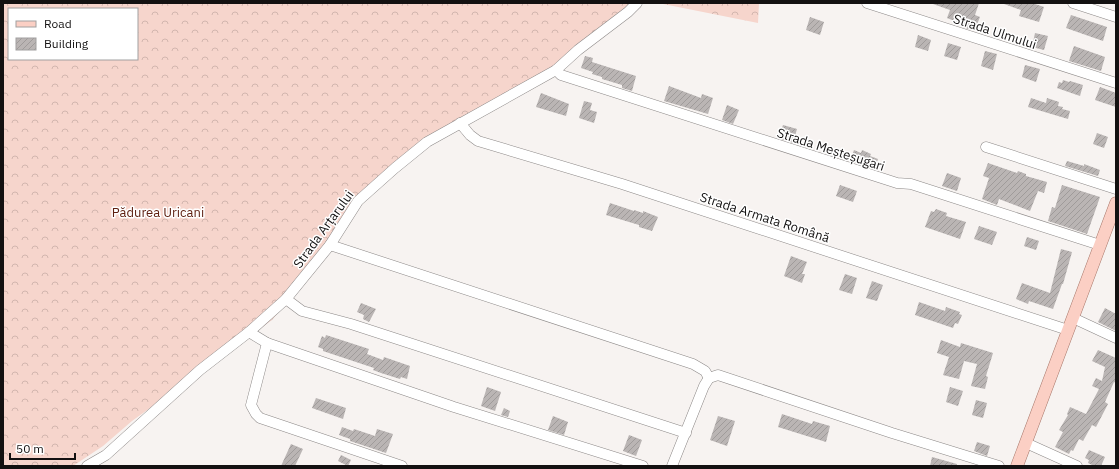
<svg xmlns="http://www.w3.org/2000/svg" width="1119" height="469" font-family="'IBM Plex Sans',sans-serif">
<defs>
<pattern id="forest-crowns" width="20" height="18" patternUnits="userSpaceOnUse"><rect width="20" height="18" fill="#f6d5cc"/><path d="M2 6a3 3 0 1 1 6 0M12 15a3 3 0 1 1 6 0" fill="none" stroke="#d2b6ae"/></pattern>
<pattern id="building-hatch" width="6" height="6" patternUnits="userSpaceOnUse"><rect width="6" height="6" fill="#bab5b4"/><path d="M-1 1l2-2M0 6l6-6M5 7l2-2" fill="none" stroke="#9f9b9a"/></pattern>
</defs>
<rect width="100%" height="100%" fill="#f7f3f1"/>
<g fill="url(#forest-crowns)" fill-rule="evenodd">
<path d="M3,3H632L558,65L459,121L360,203L331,250L272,320L132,421L103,446L73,466H3ZM9,9H137V59H9Z"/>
<path d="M658,3H759L758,23Z"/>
</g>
<g fill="url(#building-hatch)">
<path d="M933,3H979L975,15L980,17L976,27H973L972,30L962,27V24L947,18L950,10L933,4Z"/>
<path d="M1005,3H1032L1044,7L1039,22L1019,16L1021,10L1004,4Z"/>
<path d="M1071,15L1107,27L1103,41L1066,28Z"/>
<path d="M810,17L824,22L820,35L806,30Z"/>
<path d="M1035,33L1048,36L1044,50L1032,47Z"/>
<path d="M918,35L931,40L928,51L915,47Z"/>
<path d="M948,43L961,47L957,60L944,56Z"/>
<path d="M1074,46L1105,57L1101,71L1069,61Z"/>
<path d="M985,51L997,54L993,70L981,66Z"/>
<path d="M585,56L593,58L592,62L636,76L632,91L622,88V85L602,79V77L592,74L593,72L581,68Z"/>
<path d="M1025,65L1040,69L1036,82L1022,77Z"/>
<path d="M1063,80L1069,82L1070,81L1083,85L1080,96L1057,88L1059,82L1062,83Z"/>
<path d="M669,86L701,98L702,94L713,98L708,114L664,101Z"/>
<path d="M1100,87L1116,93V107L1095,100Z"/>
<path d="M541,93L569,104L566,116L536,107Z"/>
<path d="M1031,98L1046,103L1047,98L1059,102L1058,106L1063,107L1062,109L1070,111L1068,119L1028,107Z"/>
<path d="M584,101L592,103L590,110L597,112L594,123L579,118Z"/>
<path d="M727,105L739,110L733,124L722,120Z"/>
<path d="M783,125L797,129L793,143L778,138Z"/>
<path d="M1097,133L1108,137L1104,148L1093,144Z"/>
<path d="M854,150L861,153L862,150L871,154L870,156L878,159L874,169L850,161Z"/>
<path d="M1067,161L1084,166V164L1100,170L1098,176L1065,166Z"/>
<path d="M988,163L1017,173L1018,171L1026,174V176L1047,182L1044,193L1038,191L1030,211L999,199L997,205L982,199L989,178L983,176Z"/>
<path d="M947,173L961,178L957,191L942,186Z"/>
<path d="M840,185L857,191L853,202L836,196Z"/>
<path d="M1062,185L1100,197L1087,234L1048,221L1052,207L1055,208Z"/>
<path d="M610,203L634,211V210L643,213V211L658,217L652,231L639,227V225L606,215Z"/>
<path d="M936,209L947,213L946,216L966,222L960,239L925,227L931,211L934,212Z"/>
<path d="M979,226L997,232L992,245L974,239Z"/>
<path d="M1027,237L1039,241L1036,250L1024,246Z"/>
<path d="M1061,249L1072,252L1063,284H1062L1053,309L1029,301L1028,304L1016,299L1022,283L1050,293Z"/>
<path d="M791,256L807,262L802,274H805L802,283L784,276Z"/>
<path d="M845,274L857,278L852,294L839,290Z"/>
<path d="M872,281L883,285L877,301L866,298Z"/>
<path d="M919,302L945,311L946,307L960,312L959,314L962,315L958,324L955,323L953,328L915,315Z"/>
<path d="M361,303L376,309L369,322L363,319L364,315L357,312Z"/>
<path d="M1105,308L1116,314V331L1098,322Z"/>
<path d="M326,335L369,349L367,354L383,360L384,357L410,366L407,379L401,377L400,379L381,373L373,370L374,368L323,351V349L318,347L322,336L325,338Z"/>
<path d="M941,340L960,347L961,343L993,353L986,376L988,377L985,389L971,386L977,364L964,361L959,379L943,375L949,357L937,353Z"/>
<path d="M1098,350L1116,358V383L1114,382L1105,402L1108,404L1096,427L1092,425L1083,441L1079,439L1073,451L1071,450L1069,454L1055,447L1063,432L1059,430L1068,415L1067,414L1070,407L1086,414L1099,389L1092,386L1096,378L1102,381L1105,367L1092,361Z"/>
<path d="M487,387L501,392L495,411L481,406Z"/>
<path d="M950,387L963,391L958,406L946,402Z"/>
<path d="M316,398L346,408L343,419L312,408Z"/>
<path d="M976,400L987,403L983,418L972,415Z"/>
<path d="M504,408L510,411L508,417L501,415Z"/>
<path d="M782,414L812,424L813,421L830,426L826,442L778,427Z"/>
<path d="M553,416L568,422L564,435L548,430Z"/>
<path d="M718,416L735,421L727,446L710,440Z"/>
<path d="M342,427L353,431L354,429L375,436L377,429L393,434L386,453L350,441V439L339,435Z"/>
<path d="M629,435L642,440L636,456L623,451Z"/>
<path d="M977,442L990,446L987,456L974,451Z"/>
<path d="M291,444L303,449L295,466H281Z"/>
<path d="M1089,450L1105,457L1101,466H1094L1088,463L1089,460L1085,458Z"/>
<path d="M341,455L351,460L348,466L338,461Z"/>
<path d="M932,457L957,464V466H930Z"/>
</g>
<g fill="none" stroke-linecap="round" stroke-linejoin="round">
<defs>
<g id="minor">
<path d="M867,3L1116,83"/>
<path d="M1073,3L1116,17"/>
<path d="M556,70L561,75L897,183L911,184L1100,245"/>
<path d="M460,123L470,135L478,141L622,184L1068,330"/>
<path d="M986,147L1116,189"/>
<path d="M330,245L693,364L705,371L709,378"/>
<path d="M286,299L302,311L351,324L686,433"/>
<path d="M1073,318L1116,338"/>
<path d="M249,332L267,343L251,405L256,414L260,418L402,466"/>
<path d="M267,343L454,407L643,466"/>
<path d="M1026,443L1077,466"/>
<path d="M87,466L106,455L200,370L249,332L286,299L330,245L358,201L395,168L427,142L556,70L578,50L628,12L637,3"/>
<path d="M672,466L704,386L709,378L718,375L892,433L999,466"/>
</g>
<path id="major" d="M1017,466L1116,203"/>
</defs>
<use href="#minor" stroke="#8c8887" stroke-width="11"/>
<use href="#major" stroke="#a8786b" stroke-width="13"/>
<use href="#minor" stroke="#fff" stroke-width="10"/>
<use href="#major" stroke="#fbcfc4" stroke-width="12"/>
</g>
<g text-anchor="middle" stroke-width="3" stroke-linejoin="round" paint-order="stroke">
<g font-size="13" fill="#131111" stroke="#fff">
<text transform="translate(995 31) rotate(18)" y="5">Strada Ulmului</text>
<text transform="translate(831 149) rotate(18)" y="5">Strada Meșteșugari</text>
<text transform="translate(765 217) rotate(18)" y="5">Strada Armata Română</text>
<text transform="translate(323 229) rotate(-54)" y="5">Strada Arțarului</text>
</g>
<g font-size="13" fill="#5e2011" stroke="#fff">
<text x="158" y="217">Pădurea Uricani</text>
</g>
</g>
<rect width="1119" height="469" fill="none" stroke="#131111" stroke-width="8"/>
<rect x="8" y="8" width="130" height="52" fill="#ffffff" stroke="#a1a0a0"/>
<rect x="16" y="21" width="20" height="6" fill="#fbcfc4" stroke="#a1a0a0"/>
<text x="44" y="28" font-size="12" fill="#131111">Road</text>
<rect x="16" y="38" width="20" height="12" fill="url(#building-hatch)" stroke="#a1a0a0"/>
<text x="44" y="48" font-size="12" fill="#131111">Building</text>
<path d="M10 453v6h65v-6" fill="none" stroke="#131111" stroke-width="2"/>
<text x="16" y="453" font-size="12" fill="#131111" stroke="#ffffff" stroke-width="3" paint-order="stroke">50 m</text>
</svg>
